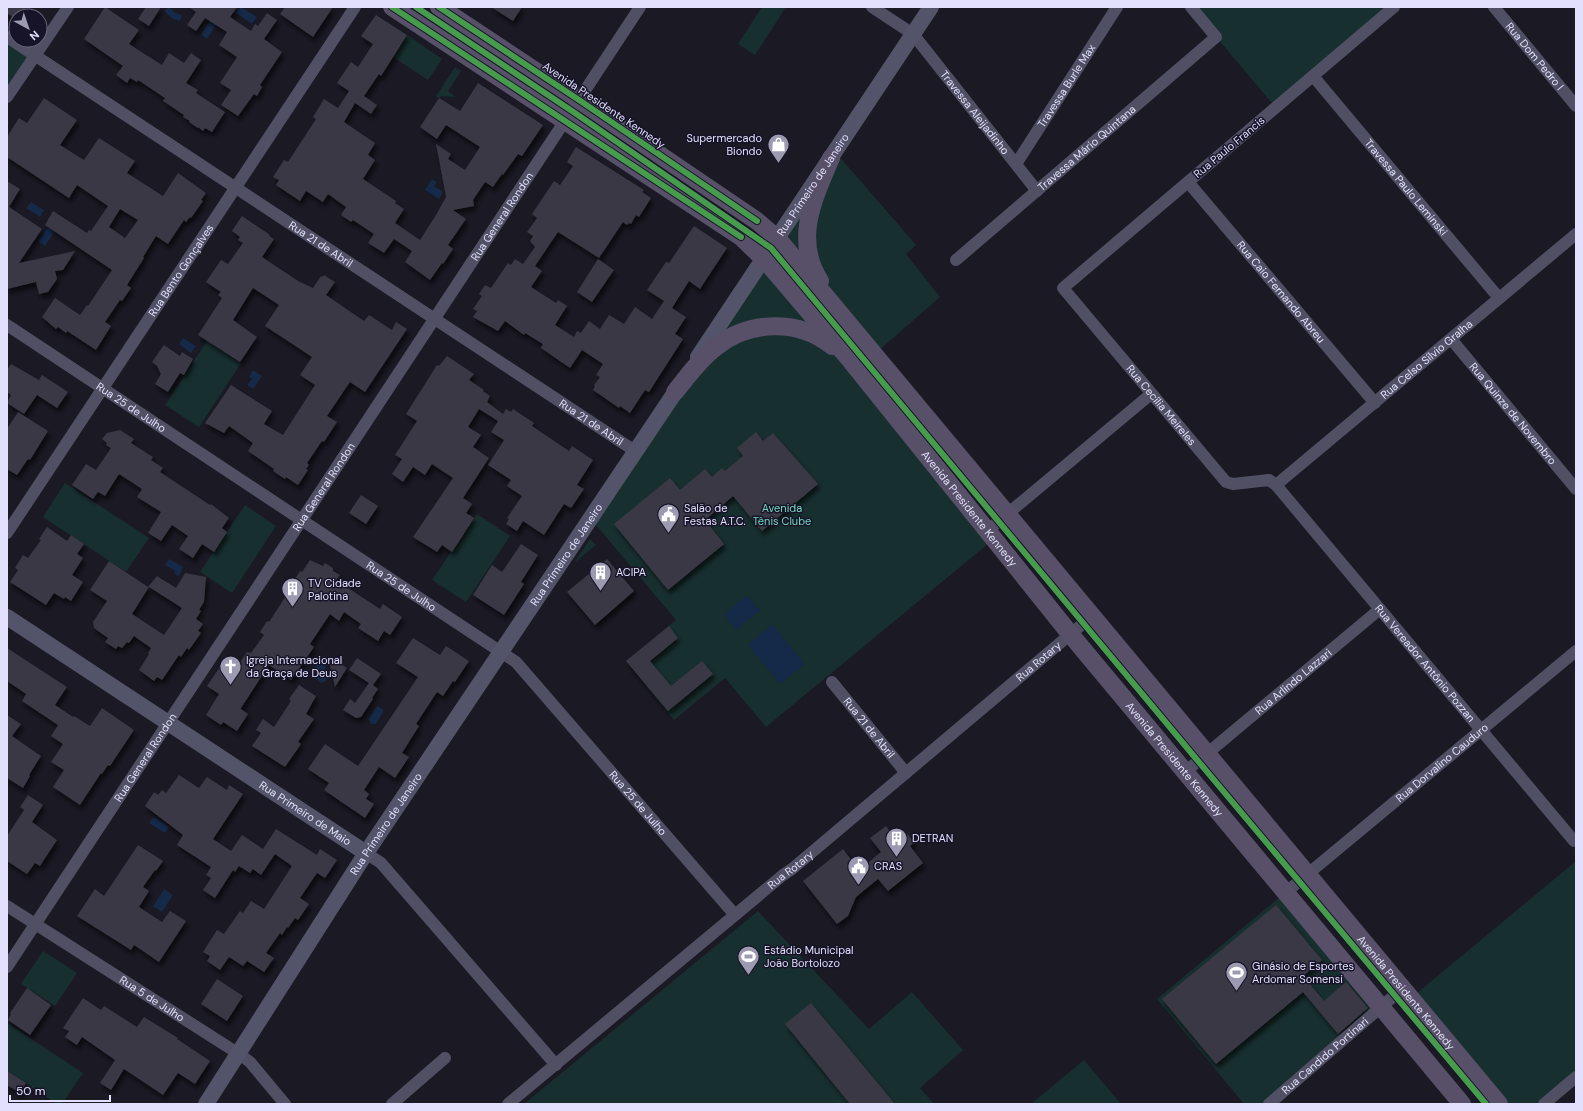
<svg xmlns="http://www.w3.org/2000/svg" width="1583" height="1111" font-family="'DM Sans',sans-serif">
<defs>
<filter id="shadow"><feDropShadow dx="2.5" dy="4.5" stdDeviation="2" flood-color="#0009"/></filter>
</defs>
<rect width="100%" height="100%" fill="#1a1924"/>
<g fill="#182f2f">
<path d="M762,7H786L755,55L738,44Z"/>
<path d="M1191,7H1394L1276,108Z"/>
<path d="M407,35L442,59L428,80L393,57Z"/>
<path d="M7,37L35,56L7,97Z"/>
<path d="M455,67L461,71L448,91L456,97L441,96L439,98L436,96Z"/>
<path d="M838,155L916,245L906,254L940,297L877,352L851,320L822,276L812,239L814,221Z"/>
<path d="M820,179L812,274L781,239Z"/>
<path d="M764,266L821,333L795,324L714,340Z"/>
<path d="M755,328L827,342L994,539L766,727L725,678L674,720L626,661L676,620L590,518L697,365Z"/>
<path d="M207,341L241,363L199,427L165,405Z"/>
<path d="M65,483L149,538L126,572L43,517Z"/>
<path d="M245,505L276,526L232,593L200,572Z"/>
<path d="M477,514L510,536L466,602L432,580Z"/>
<path d="M590,539L596,545L574,563Z"/>
<path d="M1576,861V1077L1544,1104H1499L1411,998Z"/>
<path d="M1281,896L1377,1012L1269,1104H1244L1157,999Z"/>
<path d="M758,911L869,1029L912,992L963,1050L920,1088L934,1104H524Z"/>
<path d="M43,951L77,973L55,1006L21,984Z"/>
<path d="M7,1023L83,1073L62,1104H57L7,1071Z"/>
<path d="M1084,1060L1121,1104H1031Z"/>
</g>
<g fill="#152948">
<path d="M169,7L175,13L182,15L180,21L173,19L164,11Z"/>
<path d="M241,7L257,17L252,24L236,13Z"/>
<path d="M210,21L216,25L207,39L201,34Z"/>
<path d="M432,179L437,182L434,186L443,192L439,199L425,190Z"/>
<path d="M31,202L44,210L40,217L26,208Z"/>
<path d="M50,228L55,231L45,246L38,241L46,230Z"/>
<path d="M183,338L196,346L191,353L179,344Z"/>
<path d="M253,370L262,376L253,389L247,385L252,379L249,377Z"/>
<path d="M169,559L183,567L179,577L175,574L174,570L165,565Z"/>
<path d="M747,595L760,610L736,630L724,615Z"/>
<path d="M772,624L805,664L780,684L748,645Z"/>
<path d="M325,664L327,677L326,681L321,683L317,679L318,674L316,665Z"/>
<path d="M377,706L384,710L376,724H371L369,719Z"/>
<path d="M153,817L169,827L165,833L149,823Z"/>
<path d="M164,889L173,895L162,912L153,906Z"/>
</g>
<g fill="#3a3845" fill-rule="evenodd" filter="url(#shadow)">
<path d="M7,7H26L20,16H16V19L7,13Z"/>
<path d="M105,7L139,30L129,44L162,65L169,53L184,63L191,53L201,60L186,83L198,90L196,93L225,112L212,132L205,128L203,131L198,127V128L189,122L190,121L183,117L184,115L163,101L165,98L138,80L137,82L130,78L127,83L116,75L123,66L84,39Z"/>
<path d="M146,7H161L149,26L138,19Z"/>
<path d="M189,7H237L230,17L251,31L255,24L258,26L267,13L277,20L264,39L282,52L260,85L262,87L257,96L254,94L238,116L221,105L231,90L220,83L237,57L219,45L227,32L205,18L196,31L187,25L196,12Z"/>
<path d="M285,7H333L313,37L280,14Z"/>
<path d="M491,7H522L513,21Z"/>
<path d="M376,15L407,35L381,76L379,74L364,96L377,105L371,114L355,103L344,122L375,143L368,155L375,160L363,179L396,201L395,203L404,209L395,223L420,240L436,215L446,197L436,144L451,154L448,159L465,170L480,147L446,125L437,139L420,127L439,98L460,111L478,83L543,125L522,156L518,154L503,175L502,174L493,187L485,182L473,200L474,206L453,210L466,219L448,245L453,249L443,264L442,263L430,280L405,262L412,251L394,239L384,253L368,243L374,234L353,220L351,222L341,215L346,207L328,194L323,202L306,191L300,201L276,185L279,180L273,177L284,160L288,162L316,119L313,117L324,99L338,108L349,91L337,83L351,62L358,67L373,44L361,36Z"/>
<path d="M44,98L77,120L60,145L84,160L99,138L135,161L127,173L163,196L178,173L206,193L201,200L203,201L191,218L190,217L186,222L184,220L168,244L156,236L143,257L144,258L127,285L131,288L122,301L120,300L105,322L111,326L96,350L67,331L66,333L58,327L56,329L42,317L55,298L80,315L87,305L88,306L112,270L45,225L53,211L87,233L89,230L91,231L108,206L77,185L69,198L7,157V137L19,118L27,123ZM120,209L138,220L125,238L109,227Z"/>
<path d="M576,147L644,190L642,192L651,198L639,217L636,215L631,224L629,223L627,225L623,222L599,258L558,232L535,266L542,271L531,287L556,303L558,300L567,306L555,325L574,337L577,331L581,333L589,321L600,329L609,315L624,324L635,307L652,319L664,301L647,290L666,262L669,263L694,226L727,248L700,289L689,281L672,308L686,317L675,334L683,339L649,392L645,390L630,413L620,406L619,408L593,390L595,386L594,385L600,377L596,375L603,364L582,350L570,368L541,348L543,344L525,333L524,335L505,321L498,331L473,317L477,311L473,309L482,296L479,294L485,285L491,288L508,263L511,265L515,259L523,264L535,247L530,241L533,236L527,232L537,218L532,214L554,181L560,185L573,166L567,162Z"/>
<path d="M7,181L20,189L9,207L42,229L19,263L75,251L63,270L55,271L57,279L48,292L39,294L36,282L7,289Z"/>
<path d="M242,216L270,235L269,236L274,239L262,257L298,281L313,288L321,276L323,277L324,275L335,282L326,295L364,321L369,315L392,330L396,322L407,329L365,392L350,382L327,416L337,422L324,442L322,441L307,463L309,465L306,469L308,470L298,485L286,477L285,479L273,471L274,469L248,451L253,443L229,426L224,433L205,423L231,385L272,411L264,424L283,435L315,385L300,375L312,357L265,326L279,305L253,288L233,320L257,337L240,362L198,335L222,298L218,295L221,292L206,282L221,260L228,264L243,243L238,240L240,237L232,231Z"/>
<path d="M598,259L614,270L592,302L577,292Z"/>
<path d="M164,345L180,356L182,352L193,359L184,375L180,373L168,392L155,384L161,374L157,366L152,362Z"/>
<path d="M447,356L474,374L469,380L484,390L483,391L490,396L487,402L503,414L506,409L511,412L513,409L534,423L532,426L569,451L572,446L593,460L577,485L584,489L571,508L564,504L544,535L523,521L517,531L506,524L509,519L507,518L522,496L507,486L511,480L488,465L504,440L491,432L498,421L479,409L468,427L481,435L473,447L489,458L463,498L472,504L466,513L474,518L452,552L442,545L437,552L413,537L453,478L432,464L425,475L413,467L403,482L392,474L402,459L395,455L417,421L406,414L437,365L439,366Z"/>
<path d="M11,364L39,380L42,375L68,392L57,408L37,395L24,414L7,403L11,395L7,392V370Z"/>
<path d="M18,412L48,431L30,460L28,459L17,475L7,469V429Z"/>
<path d="M120,430L134,439L131,443L153,457L151,460L163,468L160,472L210,505L211,504L229,518L222,528L227,532L214,552L202,544L193,558L179,549L188,536L172,525L161,541L148,533L161,512L137,497L142,489L119,474L105,496L98,492L93,499L72,485L86,464L96,470L111,448L106,445L107,443L102,439L107,433Z"/>
<path d="M756,432L763,441L773,433L818,484L762,531L733,496L705,520L724,544L668,590L614,524L670,478L680,490L705,469L712,477L722,468L725,471L743,456L737,448Z"/>
<path d="M361,495L378,506L366,524L349,513Z"/>
<path d="M47,527L67,541L71,535L84,544L77,554L83,558L72,575L83,582L71,601L65,597L64,599L54,593L46,605L10,582L18,570L15,568L23,555L28,558L41,540L39,539Z"/>
<path d="M521,544L538,555L521,582L524,584L504,615L473,595L492,565L502,572Z"/>
<path d="M607,559L634,591L595,625L567,592Z"/>
<path d="M310,560L323,566L325,563L333,568V571L340,575L336,580L380,609L383,604L402,617L390,635L384,631L378,641L358,628L361,624L344,612L339,621L330,614L310,644L314,647L291,680L269,665L241,708V709L248,714L237,731L223,722L221,725L206,715L219,694L207,686L222,664L234,671L247,652L251,653L264,635L260,632L267,621L269,622L295,582L294,581L300,571L302,572Z"/>
<path d="M109,561L148,587L157,576L176,588L185,573L206,577L204,602L199,610L201,611L196,619L203,624L198,631L201,633L189,650L187,648L181,657L179,655L162,680L157,677L154,681L139,670L149,654L148,653L151,648L134,636L129,643L127,642L122,648L118,646L116,649L105,642L108,638L94,628L93,622L107,601L90,590ZM149,587L182,608L164,635L132,614Z"/>
<path d="M669,626L678,638L650,661L671,686L702,661L713,674L668,711L626,661Z"/>
<path d="M413,638L440,655L446,646L469,661L455,682L453,681L443,696L437,692L416,724L419,726L402,753L409,757L395,778L379,767L364,790L369,794L366,799L374,804L365,818L324,790L329,783L308,769L325,744L358,766L418,677L396,663Z"/>
<path d="M7,648L67,687L55,705L73,717L74,716L90,726L102,708L134,730L110,766L108,765L102,774L101,773L80,805L53,787L64,770L51,762L63,744L51,736L58,725L22,701L26,694L7,681Z"/>
<path d="M328,656L347,668L335,687Z"/>
<path d="M357,658L381,674L373,685L378,689L372,698L373,699L361,717L356,718L343,710L350,699L355,703L369,683L349,670Z"/>
<path d="M299,685L316,696L306,714L314,719L298,742L301,744L285,767L252,746L261,733L256,730L263,719L274,727L291,701L289,699Z"/>
<path d="M7,715L21,724L12,736L41,756L29,775L30,776L23,788L7,778Z"/>
<path d="M179,775L199,788L207,777L227,790L229,785L243,794L213,839L231,851L242,835L263,849L276,829L317,855L320,849L337,860L325,878L317,873L300,898L309,904L298,920L295,918L288,928L287,927L282,935L280,933L266,953L274,958L264,972L247,961L243,966L229,957L220,970L207,961L210,956L203,952L217,930L224,934L240,911L243,913L251,901L264,909L292,866L275,854L261,875L253,869L250,873L239,866L235,872L233,870L215,898L203,890L211,878L206,875L211,867L177,845L183,835L145,806L154,792L158,795L162,790L166,793Z"/>
<path d="M28,795L43,805L32,822L57,840L40,866L35,863L27,874L7,861V836L24,810L20,807Z"/>
<path d="M886,826L893,835L897,832L902,837L907,833L914,843L910,846L923,863L888,891L878,879L856,897L848,916L837,924L803,881L843,849L859,870L881,852L870,838Z"/>
<path d="M138,845L163,861L156,871L155,870L143,887L149,891L139,907L162,922L170,911L186,921L159,962L134,945L131,950L77,916L95,889L104,896Z"/>
<path d="M1276,905L1322,960L1303,976L1324,1001L1346,982L1368,1008L1338,1034L1303,992L1216,1064L1162,999Z"/>
<path d="M217,979L243,996L227,1021L201,1004Z"/>
<path d="M27,988L51,1005L30,1035L8,1020L11,1014L10,1013Z"/>
<path d="M83,998L101,1010L104,1006L137,1027L144,1017L178,1038L177,1039L210,1061L195,1084L178,1073L163,1095L124,1069L111,1090L100,1083L115,1060L82,1037L77,1045L65,1037L69,1031L63,1028Z"/>
<path d="M811,1003L895,1104H850L785,1024Z"/>
<path d="M7,1071L26,1083L20,1093L7,1085Z"/>
</g>
<g fill="none" stroke-linecap="round" stroke-linejoin="round">
<g stroke="#504f64" stroke-width="12">
<path id="s1" d="M872,7L913,34L1037,191"/>
<path id="s2" d="M1394,7L1063,288L1226,482L1233,484L1269,480L1276,485L1574,841"/>
<path id="s3" d="M1494,7L1576,106"/>
<path id="s4" d="M7,37L635,451"/>
<path id="s5" d="M1313,76L1499,298"/>
<path d="M7,97L68,7"/>
<path id="s6" d="M1016,164L1117,7"/>
<path id="s7" d="M1188,182L1375,403"/>
<path id="s8" d="M956,260L1216,37L1191,7"/>
<path id="s9" d="M7,325L516,662L735,915"/>
<path id="s10" d="M1451,339L1576,489"/>
<path id="s11" d="M1276,485L1576,234"/>
<path d="M987,531L1151,394"/>
<path id="s12" d="M7,533L355,7"/>
<path id="s13" d="M832,682L906,773"/>
<path id="s14" d="M1185,772L1380,609"/>
<path d="M366,853L381,863L556,1065"/>
<path id="s15" d="M1285,893L1576,651"/>
<path id="s16" d="M7,906L239,1054L250,1062L285,1104"/>
<path id="s17" d="M7,967L640,7"/>
<path d="M392,1104L445,1058"/>
<path id="s18" d="M508,1104L783,875L792,869L1092,616"/>
<path id="s19" d="M1269,1104L1403,988"/>
<path d="M1544,1104L1576,1077"/>
</g>
<g stroke="#535369" stroke-width="16">
<path id="s20" d="M698,357L931,7"/>
<path id="s21" d="M7,617L366,853"/>
<path id="s22" d="M206,1104L366,853L682,382"/>
</g>
<g stroke="#575068" stroke-width="18">
<path id="s23" d="M392,7L741,237L764,259L851,361L1071,635L1462,1104"/>
<path id="s24" d="M439,7L579,100L757,221L778,239L1499,1104"/>
<path d="M820,281C793,239 814,198 831,158"/>
<path d="M675,392C687,377 700,359 716,347C749,320 799,319 832,346"/>
</g>
<defs>
<g id="cycleway">
<path d="M392,7L741,237"/>
<path d="M416,7L572,111L771,248L1193,755L1486,1104"/>
<path d="M439,7L579,100L757,221"/>
</g>
</defs>
<use href="#cycleway" stroke="#171429" stroke-width="8"/>
<use href="#cycleway" stroke="#469c4c" stroke-width="6"/>
</g>
<defs>
<symbol id="shop-pin" viewBox="-11 -11 22 30"><path d="M0 17L-7.5 6A9.5 9.5 0 1 1 7.5 6Z" fill="#9c9ab0" stroke="#171429"/><path d="M-5-2.5h2.3a2.7 3.5 0 0 1 5.4 0H5L5.5 6h-11ZM-1.5-2.5h3a1.5 2.3 0 0 0-3 0Z" fill="#fff"/></symbol>
<symbol id="civic-pin" viewBox="-11 -11 22 30"><path d="M0 17L-7.5 6A9.5 9.5 0 1 1 7.5 6Z" fill="#9c9ab0" stroke="#171429"/><path d="M-.6-6.5H3V-4.5H.6V-3L4-1V1h2V6H-6V1h2V-1L-.6-3ZM-1.2 2.5V6h2.4V2.5Z" fill="#fff"/></symbol>
<symbol id="building-pin" viewBox="-11 -11 22 30"><path d="M0 17L-7.5 6A9.5 9.5 0 1 1 7.5 6Z" fill="#9c9ab0" stroke="#171429"/><path d="M-4-6H4V6H1V3H-1V6H-4ZM-2.5-4.3h1.7v1.8h-1.7ZM.8-4.3h1.7v1.8H.8ZM-2.5-1h1.7V.8h-1.7ZM.8-1h1.7V.8H.8Z" fill="#fff"/></symbol>
<symbol id="church-pin" viewBox="-11 -11 22 30"><path d="M0 17L-7.5 6A9.5 9.5 0 1 1 7.5 6Z" fill="#9c9ab0" stroke="#171429"/><path d="M-1.2-6h2.4v3.5h3.3v2.4h-3.3V6h-2.4V-.1h-3.3v-2.4h3.3Z" fill="#fff"/></symbol>
<symbol id="stadium-pin" viewBox="-11 -11 22 30"><path d="M0 17L-7.5 6A9.5 9.5 0 1 1 7.5 6Z" fill="#9c9ab0" stroke="#171429"/><path d="M0-5a6.5 5 0 1 0 0 10a6.5 5 0 1 0 0-10ZM-3.5-1.8h7v3.6h-7Z" fill="#fff"/></symbol>
</defs>
<g fill-rule="evenodd">
<use href="#shop-pin" x="766" y="132" width="25" height="34"/>
<use href="#civic-pin" x="656" y="502" width="25" height="34"/>
<use href="#building-pin" x="588" y="560" width="25" height="34"/>
<use href="#building-pin" x="280" y="576" width="25" height="34"/>
<use href="#church-pin" x="218" y="654" width="25" height="34"/>
<use href="#building-pin" x="884" y="826" width="25" height="34"/>
<use href="#civic-pin" x="846" y="854" width="25" height="34"/>
<use href="#stadium-pin" x="736" y="944" width="25" height="34"/>
<use href="#stadium-pin" x="1224" y="960" width="25" height="34"/>
</g>
<g text-anchor="middle" stroke-width="3" stroke-linejoin="round" paint-order="stroke">
<g font-size="11" fill="#e2e0fc" stroke="#171429">
<text dy="4" stroke="none"><textPath href="#s3" startOffset="64">Rua Dom Pedro I</textPath></text>
<text dy="4" stroke="none"><textPath href="#s6" startOffset="93">Travessa Burle Max</textPath></text>
<text transform="translate(604 105) rotate(34)" y="4">Avenida Presidente Kennedy</text>
<text dy="4" stroke="none"><textPath href="#s1" startOffset="149">Travessa Aleijadinho</textPath></text>
<text transform="translate(1229 147) rotate(-40)" y="4">Rua Paulo Francis</text>
<text dy="4" stroke="none"><textPath href="#s8" startOffset="172">Travessa Mário Quintana</textPath></text>
<text dy="4" stroke="none"><textPath href="#s20" startOffset="207">Rua Primeiro de Janeiro</textPath></text>
<text dy="4" stroke="none"><textPath href="#s5" startOffset="145">Travessa Paulo Leminski</textPath></text>
<text dy="4" stroke="none"><textPath href="#s17" startOffset="899">Rua General Rondon</textPath></text>
<text dy="4" stroke="none"><textPath href="#s4" startOffset="376">Rua 21 de Abril</textPath></text>
<text dy="4" stroke="none"><textPath href="#s12" startOffset="315">Rua Bento Gonçalves</textPath></text>
<text dy="4" stroke="none"><textPath href="#s7" startOffset="144">Rua Caio Fernando Abreu</textPath></text>
<text dy="4" stroke="none"><textPath href="#s11" startOffset="196">Rua Celso Sílvio Gralha</textPath></text>
<text dy="4" stroke="none"><textPath href="#s2" startOffset="587">Rua Cecília Meireles</textPath></text>
<text dy="4" stroke="none"><textPath href="#s9" startOffset="149">Rua 25 de Julho</textPath></text>
<text dy="4" stroke="none"><textPath href="#s10" startOffset="97">Rua Quinze de Novembro</textPath></text>
<text dy="4" stroke="none"><textPath href="#s4" startOffset="700">Rua 21 de Abril</textPath></text>
<text dy="4" stroke="none"><textPath href="#s17" startOffset="575">Rua General Rondon</textPath></text>
<text dy="4" stroke="none"><textPath href="#s23" startOffset="773">Avenida Presidente Kennedy</textPath></text>
<text dy="4" stroke="none"><textPath href="#s22" startOffset="657">Rua Primeiro de Janeiro</textPath></text>
<text dy="4" stroke="none"><textPath href="#s9" startOffset="473">Rua 25 de Julho</textPath></text>
<text dy="4" stroke="none"><textPath href="#s18" startOffset="691">Rua Rotary</textPath></text>
<text dy="4" stroke="none"><textPath href="#s2" startOffset="972">Rua Vereador Antônio Pozzan</textPath></text>
<text dy="4" stroke="none"><textPath href="#s14" startOffset="141">Rua Arlindo Lazzari</textPath></text>
<text dy="4" stroke="none"><textPath href="#s13" startOffset="59">Rua 21 de Abril</textPath></text>
<text dy="4" stroke="none"><textPath href="#s17" startOffset="251">Rua General Rondon</textPath></text>
<text dy="4" stroke="none"><textPath href="#s23" startOffset="1097">Avenida Presidente Kennedy</textPath></text>
<text dy="4" stroke="none"><textPath href="#s15" startOffset="204">Rua Dorvalino Cauduro</textPath></text>
<text dy="4" stroke="none"><textPath href="#s9" startOffset="797">Rua 25 de Julho</textPath></text>
<text dy="4" stroke="none"><textPath href="#s21" startOffset="357">Rua Primeiro de Maio</textPath></text>
<text dy="4" stroke="none"><textPath href="#s22" startOffset="333">Rua Primeiro de Janeiro</textPath></text>
<text dy="4" stroke="none"><textPath href="#s18" startOffset="367">Rua Rotary</textPath></text>
<text dy="4" stroke="none"><textPath href="#s24" startOffset="1392">Avenida Presidente Kennedy</textPath></text>
<text dy="4" stroke="none"><textPath href="#s16" startOffset="172">Rua 5 de Julho</textPath></text>
<text dy="4" stroke="none"><textPath href="#s19" startOffset="74">Rua Candido Portinari</textPath></text>
</g>
<g font-size="11" fill="#e2e0fc" stroke="#171429" text-anchor="start">
<text x="762" y="142" text-anchor="end">Supermercado<tspan x="762" dy="13">Biondo</tspan></text>
<text x="684" y="512">Salão de<tspan x="684" dy="13">Festas A.T.C.</tspan></text>
<text x="616" y="576">ACIPA</text>
<text x="308" y="587">TV Cidade<tspan x="308" dy="13">Palotina</tspan></text>
<text x="246" y="664">Igreja Internacional<tspan x="246" dy="13">da Graça de Deus</tspan></text>
<text x="912" y="842">DETRAN</text>
<text x="874" y="870">CRAS</text>
<text x="764" y="954">Estádio Municipal<tspan x="764" dy="13">João Bortolozo</tspan></text>
<text x="1252" y="970">Ginásio de Esportes<tspan x="1252" dy="13">Ardomar Somensi</tspan></text>
</g>
<g font-size="11" fill="#72d5ba" stroke="#171429">
<text x="782" y="512">Avenida<tspan x="782" dy="13">Tênis Clube</tspan></text>
</g>
</g>
<rect width="1583" height="1111" fill="none" stroke="#e2e0fc" stroke-width="16"/>
<g transform="translate(28 28) rotate(140)"><circle r="19" fill="#171429" stroke="#68667d"/>
<path d="M0-3L7 15L0 10L-7 15Z" fill="#9c9ab0"/>
<text y="-6" font-size="11" font-weight="bold" text-anchor="middle" fill="#e2e0fc">N</text>
</g>
<path d="M10 1095v6h100v-6" fill="none" stroke="#e2e0fc" stroke-width="2"/>
<text x="16" y="1095" font-size="12" fill="#e2e0fc" stroke="#171429" stroke-width="3" paint-order="stroke">50 m</text>
</svg>
